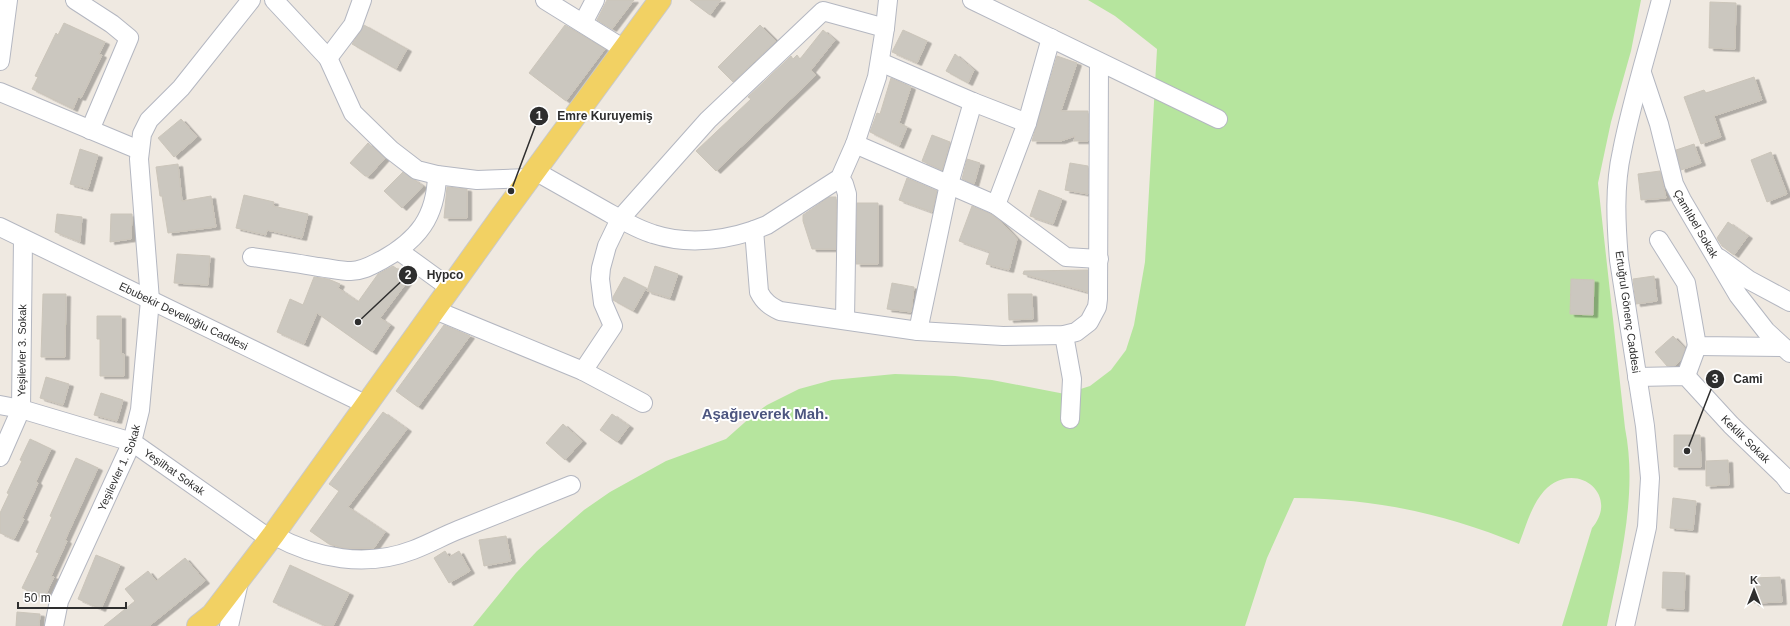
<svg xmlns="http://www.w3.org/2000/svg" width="1790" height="626" font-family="Arial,sans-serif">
<defs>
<filter id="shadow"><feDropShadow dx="4.5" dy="2.5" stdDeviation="0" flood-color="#0004"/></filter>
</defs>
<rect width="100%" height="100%" fill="#efe9e1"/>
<path fill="#b6e59e" d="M1088,0H1641L1631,51L1611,122L1598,183L1625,428C1638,493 1620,562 1607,626H1562L1592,528C1621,494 1575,458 1544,491C1531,506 1526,526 1519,544C1443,513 1376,499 1294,498L1267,558L1245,626H473L516,573L537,551L584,510L610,492L666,461L726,439L753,415L767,405L799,389L832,380L895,374L955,376L992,380L1065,394L1090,386L1111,370L1126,350L1134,325L1145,262L1157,49L1115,16Z"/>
<g fill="#cbc7bf" stroke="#cbc5ba" filter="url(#shadow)">
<path d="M607,0H634L612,29L597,20Z"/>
<path d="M690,0H721L710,15Z"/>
<path d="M1710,2L1736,3L1735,49L1709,48Z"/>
<path d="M64,23L105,42L99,54L102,55L81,98L78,97L73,109L32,89L38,77L35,76L56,33L58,35Z"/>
<path d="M364,25L407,49L396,69L352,44Z"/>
<path d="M565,25L605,49L566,101L529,73Z"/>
<path d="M760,25L776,41L733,82L718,67Z"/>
<path d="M823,30L835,40L811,70L816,75L716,171L696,151L751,99L748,97L791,56L793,59L797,55L800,59Z"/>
<path d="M903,30L927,41L917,63L892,52Z"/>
<path d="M955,54L974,70L968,83L946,71Z"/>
<path d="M1057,56L1077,63L1061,111H1088V141H1074L1075,136L1061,141H1032Z"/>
<path d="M1754,77L1762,100L1714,116L1721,137L1701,144L1684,97L1704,90L1706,93Z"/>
<path d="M891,78L911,87L899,123L907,127L899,146L870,132L877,113L880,114Z"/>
<path d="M181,119L197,137L174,157L158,138Z"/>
<path d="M932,135L950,142L942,170L922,161Z"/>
<path d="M368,143L385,158L369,176H365L350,163Z"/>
<path d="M1694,144L1701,163L1681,170L1676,150Z"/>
<path d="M80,149L98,155L88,189L70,184Z"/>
<path d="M1771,152L1787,194L1767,202L1751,160Z"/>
<path d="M967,159L980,163L974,184L962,179Z"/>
<path d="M1070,163L1088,166V194L1065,190Z"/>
<path d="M178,164L182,201L211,196L216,227L168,233L162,196H160L156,167Z"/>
<path d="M1660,171L1666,198L1641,200L1638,174Z"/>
<path d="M403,172L423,186L402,208L384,191Z"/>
<path d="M907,178L937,191L932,212L899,200Z"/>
<path d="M447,187L467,189V218H444Z"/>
<path d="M1039,190L1062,199L1053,224L1030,216Z"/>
<path d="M244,195L274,202L273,206L308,214L302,238L267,230L266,235L236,228Z"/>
<path d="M829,197H836V249H812L803,221V215Z"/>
<path d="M857,203H878V264H856Z"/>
<path d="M972,206L991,214L1001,222L1017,239L1009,270L986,264L990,252L959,241Z"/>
<path d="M57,214L82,217L80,242L55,232Z"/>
<path d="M111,214H132L131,239L110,242Z"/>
<path d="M1728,222L1748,236L1734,255L1722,246L1717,238Z"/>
<path d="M177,254L210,256L208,285L174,283Z"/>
<path d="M393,266L410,278L380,318L390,325L372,352L317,313L304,344L277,332L290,299L303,305L314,277L328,279L340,284L338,288L358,302L378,274Z"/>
<path d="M655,266L678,274L670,298L647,291Z"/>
<path d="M1088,270V292L1023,274L1024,271Z"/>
<path d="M1654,276L1657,301L1636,304L1633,279Z"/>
<path d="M624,277L646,288L633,311L613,300V297Z"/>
<path d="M1571,279L1594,280L1593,315L1570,314Z"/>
<path d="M892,283L914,287L911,312L887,309Z"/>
<path d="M43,294H66L65,357H41Z"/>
<path d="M1008,294H1032L1033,319L1009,320Z"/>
<path d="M97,316H121V354H124V376H100V339H97Z"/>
<path d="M444,325L470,336L418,407L396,391Z"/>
<path d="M1673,336L1685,349L1681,360L1674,366H1667L1655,352Z"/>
<path d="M46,377L69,384L63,405L40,398Z"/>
<path d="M101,393L123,400L117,421L94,415Z"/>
<path d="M383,412L407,429L348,507L385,532L374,548H344L329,544L310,531L339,491L329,484Z"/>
<path d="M612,414L629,426L617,442L600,430Z"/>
<path d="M563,424L582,441L565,460L546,443Z"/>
<path d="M1674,435H1700L1701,467H1674Z"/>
<path d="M30,439L51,449L36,481L38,483L22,518L24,519L14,539L0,533V513L9,494L7,493L22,461L20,460Z"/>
<path d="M76,458L98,468L65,540L67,541L51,576L54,577L44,598L22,588L39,553L36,552L52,517L50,516Z"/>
<path d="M1728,460L1729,485L1706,486V461Z"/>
<path d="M1673,498L1696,501L1693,530L1670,528Z"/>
<path d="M506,536L511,561L484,566L479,540Z"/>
<path d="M445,551L449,557L459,551L470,571L449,583L434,558Z"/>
<path d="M96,555L120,565L101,609L78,599Z"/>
<path d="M185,558L205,581L149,626H104L135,601L125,589L148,571L156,581Z"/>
<path d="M290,565L349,593L333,626H326L273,602Z"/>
<path d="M1663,572L1685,573L1684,609L1662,608Z"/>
<path d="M1780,577L1782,602L1754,603L1753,578Z"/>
<path d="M17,612L40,614L39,626H16Z"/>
</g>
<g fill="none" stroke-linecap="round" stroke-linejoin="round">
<defs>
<g id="minor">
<path d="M75,0L112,24L129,38L90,130"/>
<path d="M274,0L328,58L353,113L391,150L417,170L437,175L477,180L530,178"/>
<path d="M545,0L624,49"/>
<path d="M972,0L1218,119"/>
<path d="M583,23L595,0"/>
<path d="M328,58L353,25L362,0"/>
<path d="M0,61L8,0"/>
<path d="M880,62L973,102L1027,123"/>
<path id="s1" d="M1642,73L1659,124L1674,184L1682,200L1738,295L1766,331L1790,353"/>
<path d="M0,92L139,150"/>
<path d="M855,144L996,205L1066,257L1099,259"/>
<path d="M535,171C558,184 581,197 604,210C620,219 636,229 653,234C690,246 732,240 767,225L840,178L855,144L877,77L885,28L888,0"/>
<path d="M840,178L844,184L847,194L845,320"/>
<path d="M996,205L1027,123L1051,38"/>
<path id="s2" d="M0,227L367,405"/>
<path d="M754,230L759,292C764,302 770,306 780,311L918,331L1003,336L1064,335L1076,332L1089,322L1097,307L1098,299L1099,62"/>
<path d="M1659,240L1686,283L1697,346L1783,347"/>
<path d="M399,251L450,288"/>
<path d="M252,257C274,260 296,263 318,267C329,268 340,271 351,271C363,271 372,265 382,260C418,240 436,217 437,175"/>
<path d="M1719,258L1749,280L1790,302"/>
<path d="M435,310L583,371L643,403"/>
<path d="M918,331L949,184L973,102"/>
<path d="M1064,335L1072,379L1070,419"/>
<path d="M583,371L613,326L603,303L600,279L601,268L607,246L620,219L708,120L823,11L885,28"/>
<path d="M1686,376L1697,346"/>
<path id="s3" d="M1637,377L1686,376L1731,425L1784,476L1790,484"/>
<path id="s4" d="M0,405L21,409L132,442L270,539"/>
<path id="s5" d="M0,457L21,409L23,239"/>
<path d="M273,535C317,559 366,568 413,550C429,544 443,536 458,530C495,515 533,500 571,485"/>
<path id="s6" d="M54,626L59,601L132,442L140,410L150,300L139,159L142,134L149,120L181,88L251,0"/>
<path d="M229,626L239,582"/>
<path d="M1625,626L1647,527L1650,478L1645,426L1619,260C1616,224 1614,186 1622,151C1632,100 1648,50 1661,0"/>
</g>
<path id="major" d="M198,626L212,615L273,535L501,217L660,0"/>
</defs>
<use href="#minor" stroke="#b4b7c1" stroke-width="20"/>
<use href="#major" stroke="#c9c9c9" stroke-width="24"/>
<use href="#minor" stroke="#fff" stroke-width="18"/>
<use href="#major" stroke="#f2d163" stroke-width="22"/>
</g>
<g text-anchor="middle" stroke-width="4" stroke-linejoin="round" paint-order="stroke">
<g font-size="11" fill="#2e2e2e" stroke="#fff">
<text dy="4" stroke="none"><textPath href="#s1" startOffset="161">Çamlıbel Sokak</textPath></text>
<text transform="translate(1628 312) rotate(82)" y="4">Ertuğrul Gönenç Caddesi</text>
<text dy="4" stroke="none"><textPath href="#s2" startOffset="204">Ebubekir Develioğlu Caddesi</textPath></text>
<text dy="4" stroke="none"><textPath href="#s5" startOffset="111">Yeşilevler 3. Sokak</textPath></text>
<text dy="4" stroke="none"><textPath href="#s3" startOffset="136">Keklik Sokak</textPath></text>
<text dy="4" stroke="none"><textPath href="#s6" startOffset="172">Yeşilevler 1. Sokak</textPath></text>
<text dy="4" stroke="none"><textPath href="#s4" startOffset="189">Yeşilhat Sokak</textPath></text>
</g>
<g font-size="15" font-weight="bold" fill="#4d5680" stroke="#fff">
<text x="765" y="419">Aşağıeverek Mah.</text>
</g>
</g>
<path fill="none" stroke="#2e2e2e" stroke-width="1.5" d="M511 191L539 116M358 322L408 275M1687 451L1715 379"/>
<g fill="#2e2e2e" stroke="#fff" stroke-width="1.5">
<circle cx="511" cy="191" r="4"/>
<circle cx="358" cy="322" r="4"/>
<circle cx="1687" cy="451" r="4"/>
<circle cx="539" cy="116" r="10"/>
<circle cx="408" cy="275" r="10"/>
<circle cx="1715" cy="379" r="10"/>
</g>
<g font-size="12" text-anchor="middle" font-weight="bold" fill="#fff">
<text x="539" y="120">1</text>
<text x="408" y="279">2</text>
<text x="1715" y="383">3</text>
</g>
<g font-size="12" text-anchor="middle" font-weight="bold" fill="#2e2e2e" stroke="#fff" stroke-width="4" stroke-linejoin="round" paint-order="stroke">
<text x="605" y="120">Emre Kuruyemiş</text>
<text x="445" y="279">Hypco</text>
<text x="1748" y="383">Cami</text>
</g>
<g transform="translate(1754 590)" stroke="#ffffff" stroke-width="3" paint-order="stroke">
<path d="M0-3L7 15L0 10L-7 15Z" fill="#2e2e2e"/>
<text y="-6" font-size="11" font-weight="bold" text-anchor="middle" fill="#2e2e2e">K</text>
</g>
<path d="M18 602v6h108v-6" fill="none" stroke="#2e2e2e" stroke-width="2"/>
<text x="24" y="602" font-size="12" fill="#2e2e2e" stroke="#ffffff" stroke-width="3" paint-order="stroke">50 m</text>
</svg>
